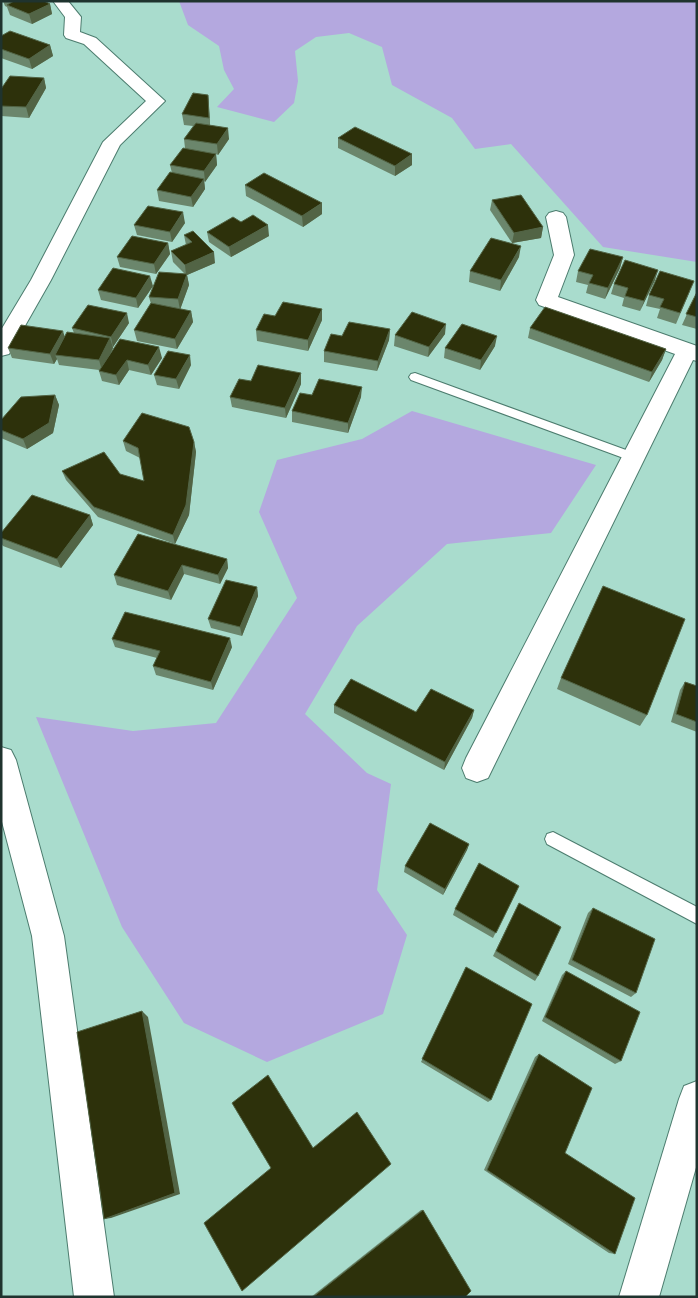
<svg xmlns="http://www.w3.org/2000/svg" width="698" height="1298" font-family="Barlow,sans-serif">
<rect width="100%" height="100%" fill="#a9dccd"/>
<g fill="#b4a8df">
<path d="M179,1H697V262L603,247L511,144L475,149L452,118L392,85L382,47L349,33L316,37L295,51L298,81L294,103L274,122L217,107L234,89L224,70L219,46L188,25Z"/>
<path d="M412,411L596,465L551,533L447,544L357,626L305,714L367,773L391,784L377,890L407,935L383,1014L267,1062L184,1023L122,927L36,717L133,731L216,723L297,598L259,512L277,460L362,439Z"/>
</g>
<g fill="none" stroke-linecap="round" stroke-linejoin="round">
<defs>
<g id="service">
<path d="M415,373L637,454L639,457L633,461L629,460L411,380L409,377L411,374Z"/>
<path d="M553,832L697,907V924L547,844L545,839L547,834Z"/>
</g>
<g id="minor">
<path d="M53,1H68L81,17L80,32L96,38L165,101L120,145L51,280L9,354L1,356V330L31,280L103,142L146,101L84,44L66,38L64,35L65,17Z"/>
<path d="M556,211L563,213L566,217L574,255L558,297L697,346V361L693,360L488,778L477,782L466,778L462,768L466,758L675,354L539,305L536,300L554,255L546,217L549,213Z"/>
<path d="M1,747L11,750L16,760L64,936L114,1297H74L32,936L1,818Z"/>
<path d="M697,1081V1164L659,1297H619L679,1099L684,1086Z"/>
</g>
</defs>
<use href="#service" stroke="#4c7c6e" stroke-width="2"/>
<use href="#minor" stroke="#4c7c6e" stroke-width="2"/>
<use href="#service" fill="#fff" fill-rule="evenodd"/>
<use href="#minor" fill="#fff" fill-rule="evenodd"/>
</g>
<g fill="#6b866c">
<path d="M3,1H44L50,4L52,14L32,24L10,15L7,7L5,6Z"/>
<path d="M1,36L50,45L53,56L32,69L1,58Z"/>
<path d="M44,78L46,88L29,118L1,116V89Z"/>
<path d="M208,95L210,125L229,139L218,155L216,154L217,165L205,182L204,181L205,189L193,207L159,201L157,190L172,173L170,165L185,148L184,139L193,126L184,125L182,114Z"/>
<path d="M338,138L412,154V165L395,176L338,148Z"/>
<path d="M245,185L322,214L303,227L246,196Z"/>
<path d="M492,200L543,227L541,238L512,243L490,210Z"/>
<path d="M241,222L269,236L231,257L209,242L207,232Z"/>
<path d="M185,223L172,242L137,235L134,225Z"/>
<path d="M184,235L215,263L187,275L189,285L180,309L191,311L193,322L177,349L137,341L134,330L151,304L149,297L185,274L173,262L171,251L186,245Z"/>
<path d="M168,243L170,254L156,274L120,267L117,257Z"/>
<path d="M519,257L500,291L469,282L470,271Z"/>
<path d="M623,257L620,268L605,299L586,293L588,285L576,282L578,271Z"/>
<path d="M655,280L640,311L622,306L624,298L611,294L614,284Z"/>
<path d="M153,286L138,308L101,300L98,290Z"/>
<path d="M690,291L676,324L657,318L660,309L646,306L649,295Z"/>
<path d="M697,292V329L682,325Z"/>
<path d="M322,309V320L308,351L257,341L256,330L275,316Z"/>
<path d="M129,323L113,347V348L109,356L162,358L151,375L129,370L119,385L102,381L99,371V370L59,365L57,359L54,364L12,358L8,348L65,336L74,333L72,328Z"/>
<path d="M530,328L666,349L662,360L649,382L528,338Z"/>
<path d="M390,329L389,340L377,371L324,362V351L342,336Z"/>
<path d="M445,334L428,357L394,346L395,335Z"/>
<path d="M495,346L480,370L444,358L445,348Z"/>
<path d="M191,365L179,389L157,385L154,375Z"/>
<path d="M251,381L301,384L286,418L232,407L230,397Z"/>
<path d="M55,395L59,405L53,433L27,449L1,438V420Z"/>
<path d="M312,395L361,397L348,433L292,422V411Z"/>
<path d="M123,441L194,442L196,452L189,515L175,544L98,517L66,480L62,471L120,474L144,481L140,458L126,451Z"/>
<path d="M90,515L93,525L61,568L3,546L1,543V533Z"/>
<path d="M138,534L227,559L228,568L220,584L184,574L171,600L117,585L114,575Z"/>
<path d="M257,587L258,596L242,636L211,628L208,619Z"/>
<path d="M112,639L232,647L213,690L156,675L153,666L157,658L115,647Z"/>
<path d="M561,678L647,715L640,726L557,689Z"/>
<path d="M685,682L697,686V732L671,722L680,690Z"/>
<path d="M334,705L416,712L474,710L472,718L444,770L334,713Z"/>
<path d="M469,844L467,850L443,895L404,872L405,866Z"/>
<path d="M519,886L493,938L453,915L455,909Z"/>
<path d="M593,908L636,993L631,997L568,964L588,913Z"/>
<path d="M516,909L538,976L535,981L493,956Z"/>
<path d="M466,967L491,1100L488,1102L421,1062Z"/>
<path d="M566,971L621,1061L615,1064L542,1021L562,975Z"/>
<path d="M539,1054L565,1153L615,1254L609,1253L484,1170L535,1057Z"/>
<path d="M421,1210H423L465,1297H311Z"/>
</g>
<g fill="#526445">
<path d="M50,4L52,14L32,24L29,14Z"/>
<path d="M50,45L53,56L32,69L29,59Z"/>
<path d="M44,78L46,88L29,118L26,107Z"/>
<path d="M208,95L209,106L210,129L209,118Z"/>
<path d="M228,128L229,139L218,155L217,144Z"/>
<path d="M216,154L217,165L205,182L204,171Z"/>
<path d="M412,154V165L395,176V166Z"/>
<path d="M204,179L205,189L193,207L191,197Z"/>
<path d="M322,203V214L303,227L302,216Z"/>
<path d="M183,212L185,223L172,242L170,232Z"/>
<path d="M268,225L269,236L231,257L229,247Z"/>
<path d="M543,227L541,238L512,243L514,233Z"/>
<path d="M168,243L170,254L156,274L154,264Z"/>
<path d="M521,246L519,257L500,291L501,280Z"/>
<path d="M214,252L215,263L187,275L189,285L180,310L178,299L186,275L185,265Z"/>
<path d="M623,257L620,268L605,299L608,288Z"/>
<path d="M658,270L655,280L640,311L644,301Z"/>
<path d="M150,276L153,286L138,308L136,298Z"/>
<path d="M322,309V320L308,351V340Z"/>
<path d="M191,311L193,322L177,349L175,339Z"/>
<path d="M127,313L129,323L113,347L111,337Z"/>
<path d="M446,324L445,334L428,357L429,347Z"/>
<path d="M390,329L389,340L377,371L378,361Z"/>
<path d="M63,331L66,341L55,355L57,359L54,364L50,354Z"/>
<path d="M497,336L495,346L480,370L481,360Z"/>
<path d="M110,338L113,348L102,371L99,360Z"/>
<path d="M159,347L162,358L151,375L148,365Z"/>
<path d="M666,349L662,360L649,382L652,372Z"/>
<path d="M190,355L191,365L179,389L176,379Z"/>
<path d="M127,360L129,370L119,385L116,375Z"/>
<path d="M301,373V384L286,418L285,408Z"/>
<path d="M362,387L361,397L348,433V423Z"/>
<path d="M55,395L59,405L53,433L27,449L23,439Z"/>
<path d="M194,442L196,452L189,515L175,544L173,535Z"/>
<path d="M90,515L93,525L61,568L57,559Z"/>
<path d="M227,559L228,568L220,584L218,575Z"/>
<path d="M182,565L184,574L171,600L168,591Z"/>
<path d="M257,587L258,596L242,636L240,627Z"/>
<path d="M230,638L232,647L213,690L211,682Z"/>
<path d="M474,710L472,718L444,770L445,762Z"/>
<path d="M469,844L467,850L443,895L445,889Z"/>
<path d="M142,1011L148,1017L180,1194L111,1218L104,1219Z"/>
</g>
<g fill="#2d310b" stroke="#526445">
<path d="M14,1H44L50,4L29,14L7,5Z"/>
<path d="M10,31L50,45L29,59L1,49V36Z"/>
<path d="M10,76L44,78L26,107L1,106V89Z"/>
<path d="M193,93L208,95L209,118L182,114Z"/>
<path d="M196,123L228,128L217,144L184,139Z"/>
<path d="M355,127L412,154L395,166L338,138Z"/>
<path d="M183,148L216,154L204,171L170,165Z"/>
<path d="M170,172L204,179L191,197L157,190Z"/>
<path d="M264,173L322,203L302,216L245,185Z"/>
<path d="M521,195L543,227L514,233L492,200Z"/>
<path d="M148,206L183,212L170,232L134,225Z"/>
<path d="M253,215L268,225L229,247L207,232L233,217L241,222Z"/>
<path d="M193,231L214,252L185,265L171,251L192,242L184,235Z"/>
<path d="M132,236L168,243L154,264L117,257Z"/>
<path d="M491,238L521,246L501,280L470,271Z"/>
<path d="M590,249L623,257L608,288L589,283L593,275L578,271Z"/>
<path d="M625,260L658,270L644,301L625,296L628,288L614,284Z"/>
<path d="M113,268L150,276L136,298L98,290Z"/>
<path d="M660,271L694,281L680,313L660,307L664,299L649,295Z"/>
<path d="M159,272L187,274L178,299L149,297Z"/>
<path d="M697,292V317L686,314Z"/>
<path d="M283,302L322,309L308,340L256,330L264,314L275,316Z"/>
<path d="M151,303L191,311L175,339L134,330Z"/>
<path d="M88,305L127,313L111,337L72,328Z"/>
<path d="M545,307L666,349L652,372L530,328Z"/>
<path d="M412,312L446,324L429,347L395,335Z"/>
<path d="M349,322L390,329L378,361L324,351L331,334L342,336Z"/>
<path d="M462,324L497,336L481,360L445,348Z"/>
<path d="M21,325L63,331L50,354L8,348Z"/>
<path d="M67,332L110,338L99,360L55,355Z"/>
<path d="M120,339L159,347L148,365L127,360L116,375L99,371Z"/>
<path d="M168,351L190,355L176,379L154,375Z"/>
<path d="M258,365L301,373L285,408L230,397L239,379L251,381Z"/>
<path d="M319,379L362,387L348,423L292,411L300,393L312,395Z"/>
<path d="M55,395L49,423L23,439L1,430V420L21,397Z"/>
<path d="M142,413L189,427L194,442L186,505L173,535L94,507L62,471L104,452L120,474L144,481L138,448L123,441Z"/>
<path d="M32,495L90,515L57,559L1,538V533Z"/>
<path d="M138,534L227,559L218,575L182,565L168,591L114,575Z"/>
<path d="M226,580L257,587L240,627L208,619Z"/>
<path d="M603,586L685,619L647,715L561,678Z"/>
<path d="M125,612L230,638L211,682L153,666L160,651L112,639Z"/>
<path d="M351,679L416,712L431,689L474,710L445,762L334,705Z"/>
<path d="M685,682L697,686V722L676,714Z"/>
<path d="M430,823L469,844L445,889L405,866Z"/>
<path d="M479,863L519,886L496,933L455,909Z"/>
<path d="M519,903L561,927L538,976L496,951Z"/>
<path d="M593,908L655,939L636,993L572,960Z"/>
<path d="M466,967L532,1004L491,1100L422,1059Z"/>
<path d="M566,971L640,1012L621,1061L545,1017Z"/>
<path d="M142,1011L175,1193L104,1219L77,1032Z"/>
<path d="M539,1054L592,1088L565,1153L635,1198L615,1254L487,1170Z"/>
<path d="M268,1075L313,1148L357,1112L391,1164L242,1291L204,1223L271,1168L232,1103Z"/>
<path d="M423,1210L471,1291L465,1297H313Z"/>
</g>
<rect width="698" height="1298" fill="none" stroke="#1f332e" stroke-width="5"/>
</svg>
